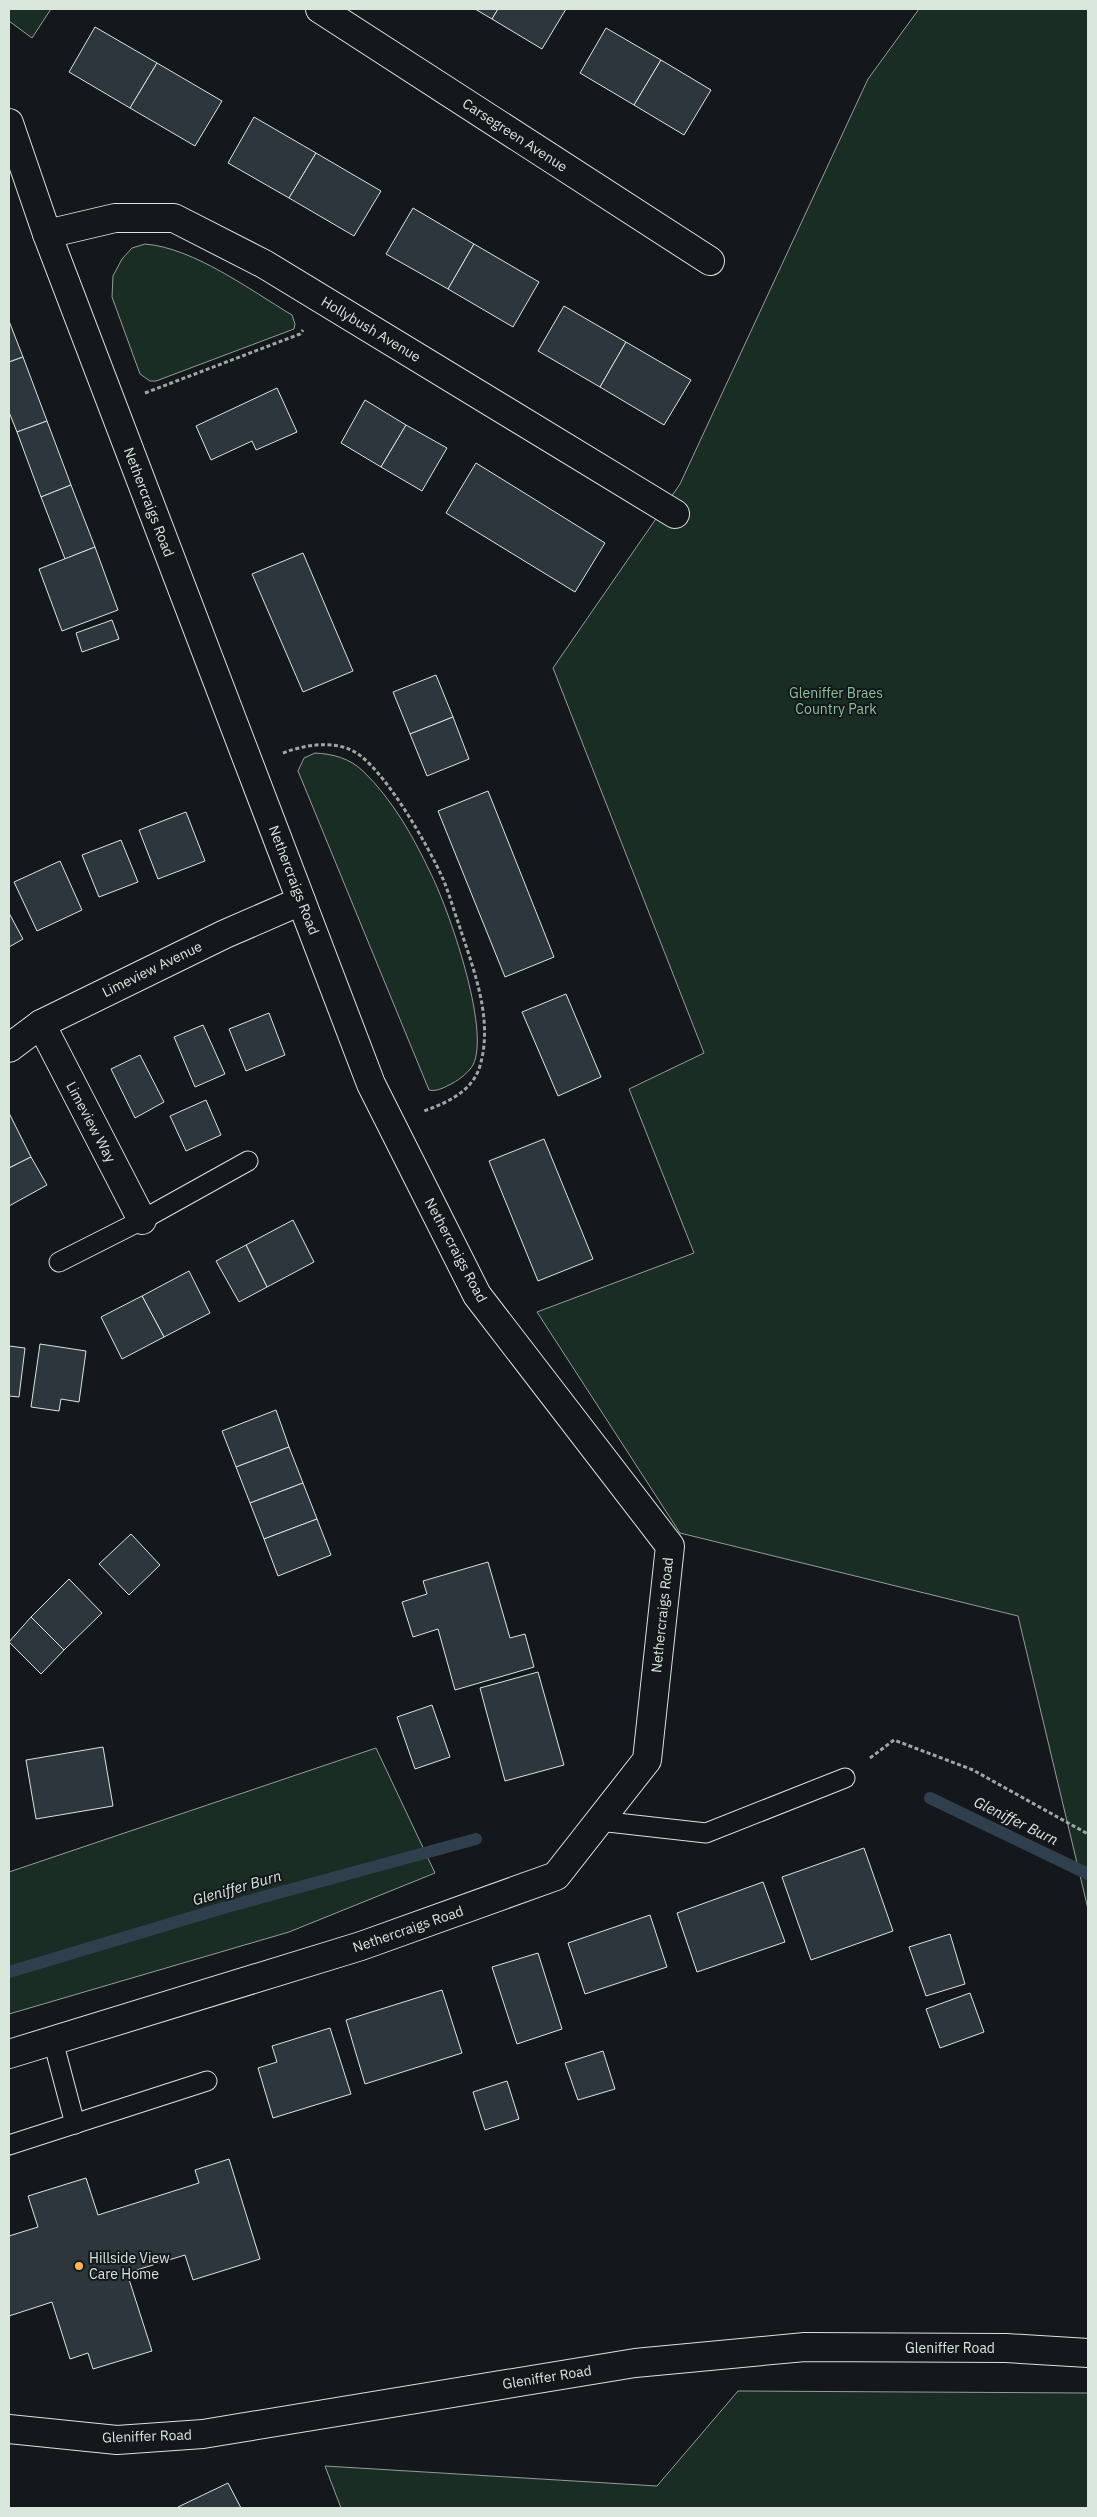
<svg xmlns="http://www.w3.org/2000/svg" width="1097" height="2517" font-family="'IBM Plex Sans',sans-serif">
<rect width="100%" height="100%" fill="#14181c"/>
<g fill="#1a2d24" stroke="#939e99">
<path d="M9,9H51L32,38L9,21Z"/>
<path d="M919,9H1088V1909L1018,1616L680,1533L537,1312L694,1253L629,1089L704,1053L553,668L680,484L868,79Z"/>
<path d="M145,244C194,248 250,290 292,315L295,324L294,329L156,381H150L140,374L112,297L113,276L122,259L132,248Z"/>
<path d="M315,753C333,754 349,758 363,771C392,799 413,836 430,872C448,907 491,1030 473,1065C469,1072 460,1079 453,1083C445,1087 437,1092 429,1090L298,771L304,758Z"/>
<path d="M376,1748L435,1873L289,1932L9,2014V1872Z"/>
<path d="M738,2391L1088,2393V2508H341L325,2466L657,2486Z"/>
</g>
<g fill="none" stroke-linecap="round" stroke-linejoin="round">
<g stroke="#2f3f4d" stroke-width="12">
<path d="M930,1798L1088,1874"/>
<path d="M9,1972L223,1908L476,1839"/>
</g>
</g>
<g fill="#2c363c" stroke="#d8e6dc">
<path d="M475,9H498L492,19Z"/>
<path d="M498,9H566L542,49L492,19Z"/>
<path d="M95,27L157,63L130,108L69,72Z"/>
<path d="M606,28L661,60L634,105L580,73Z"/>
<path d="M661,60L711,90L684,135L634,105Z"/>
<path d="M157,63L222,101L195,146L130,108Z"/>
<path d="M254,117L316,153L289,198L228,163Z"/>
<path d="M316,153L381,191L354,236L289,198Z"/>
<path d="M413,208L474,244L448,289L386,254Z"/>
<path d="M474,244L539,282L513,327L448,289Z"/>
<path d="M564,306L626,342L600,387L538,351Z"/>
<path d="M9,321L23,357L9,362Z"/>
<path d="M626,342L691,380L664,425L600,387Z"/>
<path d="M23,357L47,421L17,432L9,412V362Z"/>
<path d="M277,388L297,432L256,450L252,441L211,460L196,426Z"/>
<path d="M365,400L406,425L381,467L341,443Z"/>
<path d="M47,421L71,485L41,497L17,432Z"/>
<path d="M406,425L447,448L422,491L381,467Z"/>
<path d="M476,463L605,543L575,592L446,513Z"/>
<path d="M71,485L95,547L65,559L41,497Z"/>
<path d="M95,547L118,610L62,631L39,569Z"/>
<path d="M303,553L353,671L303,692L252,574Z"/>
<path d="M112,620L119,639L82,652L76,633Z"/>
<path d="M436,675L453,717L410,734L393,692Z"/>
<path d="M453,717L469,759L427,776L410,734Z"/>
<path d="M488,791L554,957L505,977L438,811Z"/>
<path d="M186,812L205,861L158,879L139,830Z"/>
<path d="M121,840L138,882L99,897L82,855Z"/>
<path d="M60,861L82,910L37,931L14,882Z"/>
<path d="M9,913L23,939L9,947Z"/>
<path d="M566,994L601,1077L558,1096L522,1012Z"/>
<path d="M269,1013L285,1055L246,1071L229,1029Z"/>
<path d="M203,1025L225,1074L195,1087L174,1037Z"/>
<path d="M140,1055L164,1102L135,1118L111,1069Z"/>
<path d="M206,1100L221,1135L186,1151L170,1116Z"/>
<path d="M9,1113L31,1157L9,1168Z"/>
<path d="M544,1139L593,1259L538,1281L489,1161Z"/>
<path d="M31,1157L47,1185L9,1206V1168Z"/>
<path d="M293,1220L314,1262L267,1287L246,1245Z"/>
<path d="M246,1245L267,1287L239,1302L216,1261Z"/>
<path d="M189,1271L210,1313L164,1337L142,1296Z"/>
<path d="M142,1296L164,1337L122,1359L101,1317Z"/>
<path d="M40,1344L86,1351L79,1402L61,1399L59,1411L31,1407Z"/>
<path d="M9,1346L25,1348L19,1397L9,1396Z"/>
<path d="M276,1410L289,1447L236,1467L222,1431Z"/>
<path d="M289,1447L303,1483L250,1503L236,1467Z"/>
<path d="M303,1483L317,1519L264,1539L250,1503Z"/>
<path d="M317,1519L331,1555L278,1576L264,1539Z"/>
<path d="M131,1534L160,1565L129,1595L99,1564Z"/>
<path d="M488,1562L510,1638L525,1634L534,1667L455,1690L438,1629L413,1637L402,1602L427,1594L423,1581Z"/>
<path d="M69,1579L102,1613L64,1650L31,1617Z"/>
<path d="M31,1617L64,1650L41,1674L9,1642Z"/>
<path d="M538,1672L564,1765L505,1781L480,1688Z"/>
<path d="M432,1705L450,1757L415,1769L397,1717Z"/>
<path d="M103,1747L113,1806L36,1819L26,1760Z"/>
<path d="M864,1848L893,1931L811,1960L782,1877Z"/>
<path d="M763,1882L785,1942L697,1972L677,1913Z"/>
<path d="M650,1915L667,1967L585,1994L568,1943Z"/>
<path d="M950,1934L965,1984L926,1996L909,1947Z"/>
<path d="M538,1953L562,2029L517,2044L492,1967Z"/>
<path d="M442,1990L462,2053L365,2084L346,2020Z"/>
<path d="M970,1993L984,2032L940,2048L926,2009Z"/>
<path d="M330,2028L351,2094L273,2118L258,2068L277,2062L272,2046Z"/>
<path d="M603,2051L615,2089L578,2100L565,2063Z"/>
<path d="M507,2081L519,2119L485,2130L473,2092Z"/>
<path d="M229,2159L260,2259L193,2280L185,2255L127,2273L152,2351L93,2369L88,2353L70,2359L52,2302L9,2316V2236L38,2227L28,2196L86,2178L98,2215L199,2183L195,2170Z"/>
<path d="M228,2483L241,2508H179L178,2507Z"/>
</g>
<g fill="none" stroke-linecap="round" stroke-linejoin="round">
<defs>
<g id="lane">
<path d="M59,1262L142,1220L248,1161"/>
<path d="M599,1821L706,1833L845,1778"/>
<path d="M53,2041L75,2124"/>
<path d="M9,2145L207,2081"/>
</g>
<g id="street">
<path d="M320,9L710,261"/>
<path d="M9,123L47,234L371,1084L477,1295L670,1546L647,1760L556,1876L361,1946L9,2054"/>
<path d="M47,234L115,218H174L264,264L675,514"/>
<path d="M41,1024L142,1220"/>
<path d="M9,1048L41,1024L225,934L301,901"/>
</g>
<path id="secondary" d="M9,2429L117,2440L203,2434L635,2363L805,2347L1006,2348L1088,2353"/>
</defs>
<use href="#lane" stroke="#d8e6dc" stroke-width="21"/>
<use href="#street" stroke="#d8e6dc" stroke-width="30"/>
<use href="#secondary" stroke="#d8e6dc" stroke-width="30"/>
<g stroke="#9da8a2" stroke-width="3" stroke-dasharray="4 2.5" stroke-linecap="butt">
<path d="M145,393L300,334L303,330"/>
<path d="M283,753C304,745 332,740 353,751C383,766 429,847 443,879C449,893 453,908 458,922C472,965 493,1016 481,1062C475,1090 449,1102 424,1111"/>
<path d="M870,1758L894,1740L973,1770L1088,1834"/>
</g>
<use href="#lane" stroke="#14181c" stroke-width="19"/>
<use href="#street" stroke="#14181c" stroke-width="28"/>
<use href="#secondary" stroke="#14181c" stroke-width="28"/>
</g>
<circle fill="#ffb74d" stroke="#14181c" stroke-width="2" cx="79" cy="2266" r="5"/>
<g text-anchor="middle" stroke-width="4" stroke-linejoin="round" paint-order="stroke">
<g font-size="14" fill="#d8e6dc" stroke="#14181c">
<text transform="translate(515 135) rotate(33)" y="5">Carsegreen Avenue</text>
<text transform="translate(371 329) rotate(31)" y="5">Hollybush Avenue</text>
<text transform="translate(149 502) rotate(69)" y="5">Nethercraigs Road</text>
<text transform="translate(294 880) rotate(69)" y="5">Nethercraigs Road</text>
<text transform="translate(152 969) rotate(-26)" y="5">Limeview Avenue</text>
<text transform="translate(91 1122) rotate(62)" y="5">Limeview Way</text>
<text transform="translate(456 1250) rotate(62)" y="5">Nethercraigs Road</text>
<text transform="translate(662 1615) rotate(-84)" y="5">Nethercraigs Road</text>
<text transform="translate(408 1929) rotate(-19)" y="5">Nethercraigs Road</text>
<text x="950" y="2353">Gleniffer Road</text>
<text transform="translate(547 2377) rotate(-9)" y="5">Gleniffer Road</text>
<text transform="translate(147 2436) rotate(-2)" y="5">Gleniffer Road</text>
</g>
<g font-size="14" fill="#8ac095" stroke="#14181c">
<text x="836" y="698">Gleniffer Braes<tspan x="836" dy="16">Country Park</tspan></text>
</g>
<g font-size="14" fill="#d8e6dc" stroke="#14181c" text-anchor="start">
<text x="89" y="2263">Hillside View<tspan x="89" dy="16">Care Home</tspan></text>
</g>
<g font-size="15" font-style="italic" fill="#d8e6dc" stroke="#14181c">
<text transform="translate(1016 1821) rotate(26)" y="5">Gleniffer Burn</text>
<text transform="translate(237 1888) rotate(-16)" y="5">Gleniffer Burn</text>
</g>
</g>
<rect width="1097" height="2517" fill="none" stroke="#d8e6dc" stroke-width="20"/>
</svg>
